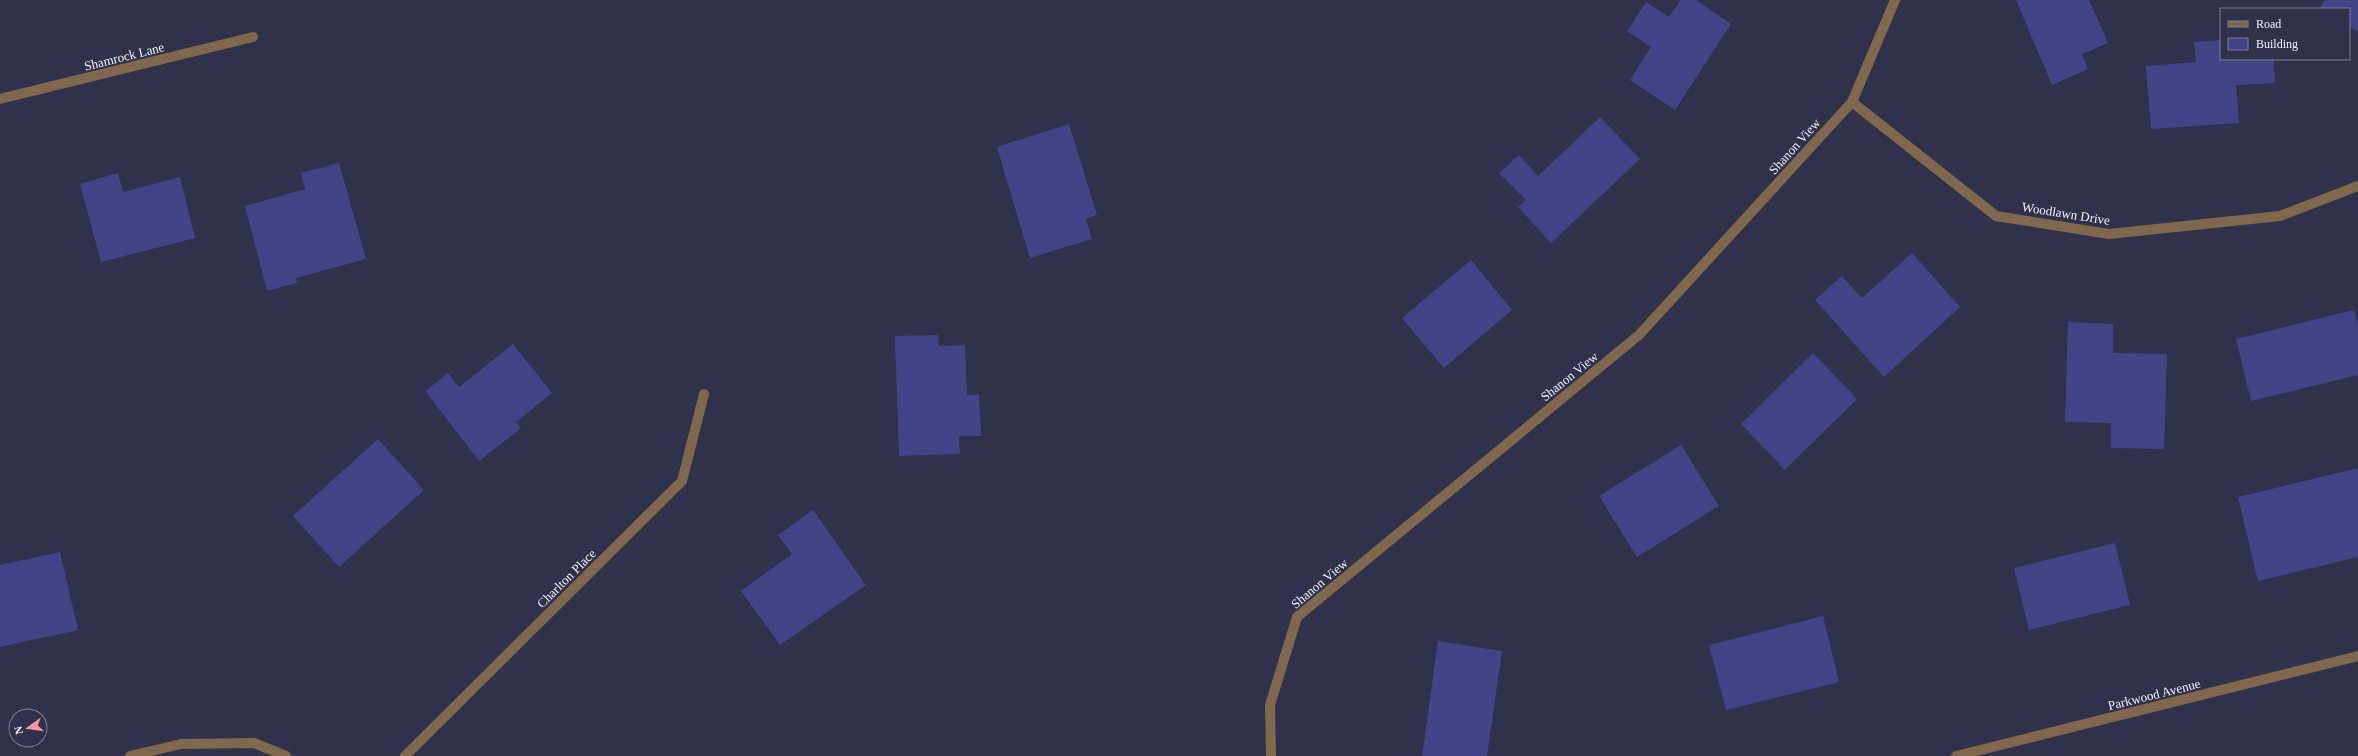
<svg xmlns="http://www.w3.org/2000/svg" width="2358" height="756" font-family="Georgia,serif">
<rect width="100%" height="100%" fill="#30314b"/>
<g fill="#454387">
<path d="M1681,0H1696L1731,24L1675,110L1630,80L1651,47L1627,31L1646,2L1669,17Z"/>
<path d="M2016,0H2089L2108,43L2082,54L2088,69L2052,85Z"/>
<path d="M2325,0H2358V32L2349,26V9H2323L2320,7Z"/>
<path d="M2221,40V59H2274L2275,83L2236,85L2239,123L2151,129L2146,66L2196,62L2194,42Z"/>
<path d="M1600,117L1640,159L1551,243L1518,207L1526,200L1499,173L1519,155L1538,176Z"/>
<path d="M1069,124L1097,215L1086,219L1092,239L1030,258L997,147Z"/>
<path d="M339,163L366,259L296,278L297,283L267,291L245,206L305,189L301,173Z"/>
<path d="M118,173L123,192L180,177L195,238L101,262L80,184Z"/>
<path d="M1912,253L1960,307L1884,377L1815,300L1842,276L1862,298Z"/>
<path d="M1471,260L1512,310L1444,368L1402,318Z"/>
<path d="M2354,310L2358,325V375L2251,401L2236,339Z"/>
<path d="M2068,322L2113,324V353L2167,354L2164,449L2111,448V423L2065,422Z"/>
<path d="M938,335L939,346L965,345L967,395H979L981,436H959L960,454L899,456L895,336Z"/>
<path d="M513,344L552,393L516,422L521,428L479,461L425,391L448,373L459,387Z"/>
<path d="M1813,353L1857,399L1785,470L1741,424Z"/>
<path d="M378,439L424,490L339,567L293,516Z"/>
<path d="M1681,445L1719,506L1637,557L1599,496Z"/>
<path d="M2358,468V557L2258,581L2238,497Z"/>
<path d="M813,510L866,585L780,645L741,591L792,554L778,535Z"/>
<path d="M2115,543L2130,605L2029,630L2014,568Z"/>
<path d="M60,552L78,630L0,647V565Z"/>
<path d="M1823,616L1839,682L1726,710L1709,645Z"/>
<path d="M1438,641L1502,651L1487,756H1422Z"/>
</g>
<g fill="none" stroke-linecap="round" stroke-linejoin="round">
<g stroke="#80684e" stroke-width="10">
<path d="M0,99L253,37"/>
<path d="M1852,102L1996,216L2109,234L2280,216L2358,186"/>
<path d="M130,756L181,744L254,743L286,756"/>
<path d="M405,756L682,481L704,394"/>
<path d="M1271,756L1270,705L1297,617L1639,335L1852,102L1895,0"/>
<path d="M1956,756L2358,656"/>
</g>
</g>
<g text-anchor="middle" stroke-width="3" stroke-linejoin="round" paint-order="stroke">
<g font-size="13" fill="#f2f3fd" stroke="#30314b">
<text transform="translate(124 56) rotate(-14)" y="5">Shamrock Lane</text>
<text transform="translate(1794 146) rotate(-48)" y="5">Shanon View</text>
<text transform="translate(2066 213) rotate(9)" y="5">Woodlawn Drive</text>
<text transform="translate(1569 376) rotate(-39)" y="5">Shanon View</text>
<text transform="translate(566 578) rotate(-45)" y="5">Charlton Place</text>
<text transform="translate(1319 583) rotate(-40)" y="5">Shanon View</text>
<text transform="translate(2154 694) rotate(-14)" y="5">Parkwood Avenue</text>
</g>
</g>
<rect x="2220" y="8" width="130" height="52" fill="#30314b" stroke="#7e7f92"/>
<rect x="2228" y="21" width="20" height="6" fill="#80684e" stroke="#7e7f92"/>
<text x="2256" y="28" font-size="12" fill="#f2f3fd">Road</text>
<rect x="2228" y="38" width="20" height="12" fill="#454387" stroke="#7e7f92"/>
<text x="2256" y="48" font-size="12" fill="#f2f3fd">Building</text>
<g transform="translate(28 728) rotate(256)"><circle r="19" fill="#30314b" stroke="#7e7f92"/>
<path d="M0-3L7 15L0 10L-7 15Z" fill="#f49aa0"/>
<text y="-6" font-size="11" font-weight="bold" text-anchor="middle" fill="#f2f3fd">N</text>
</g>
</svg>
